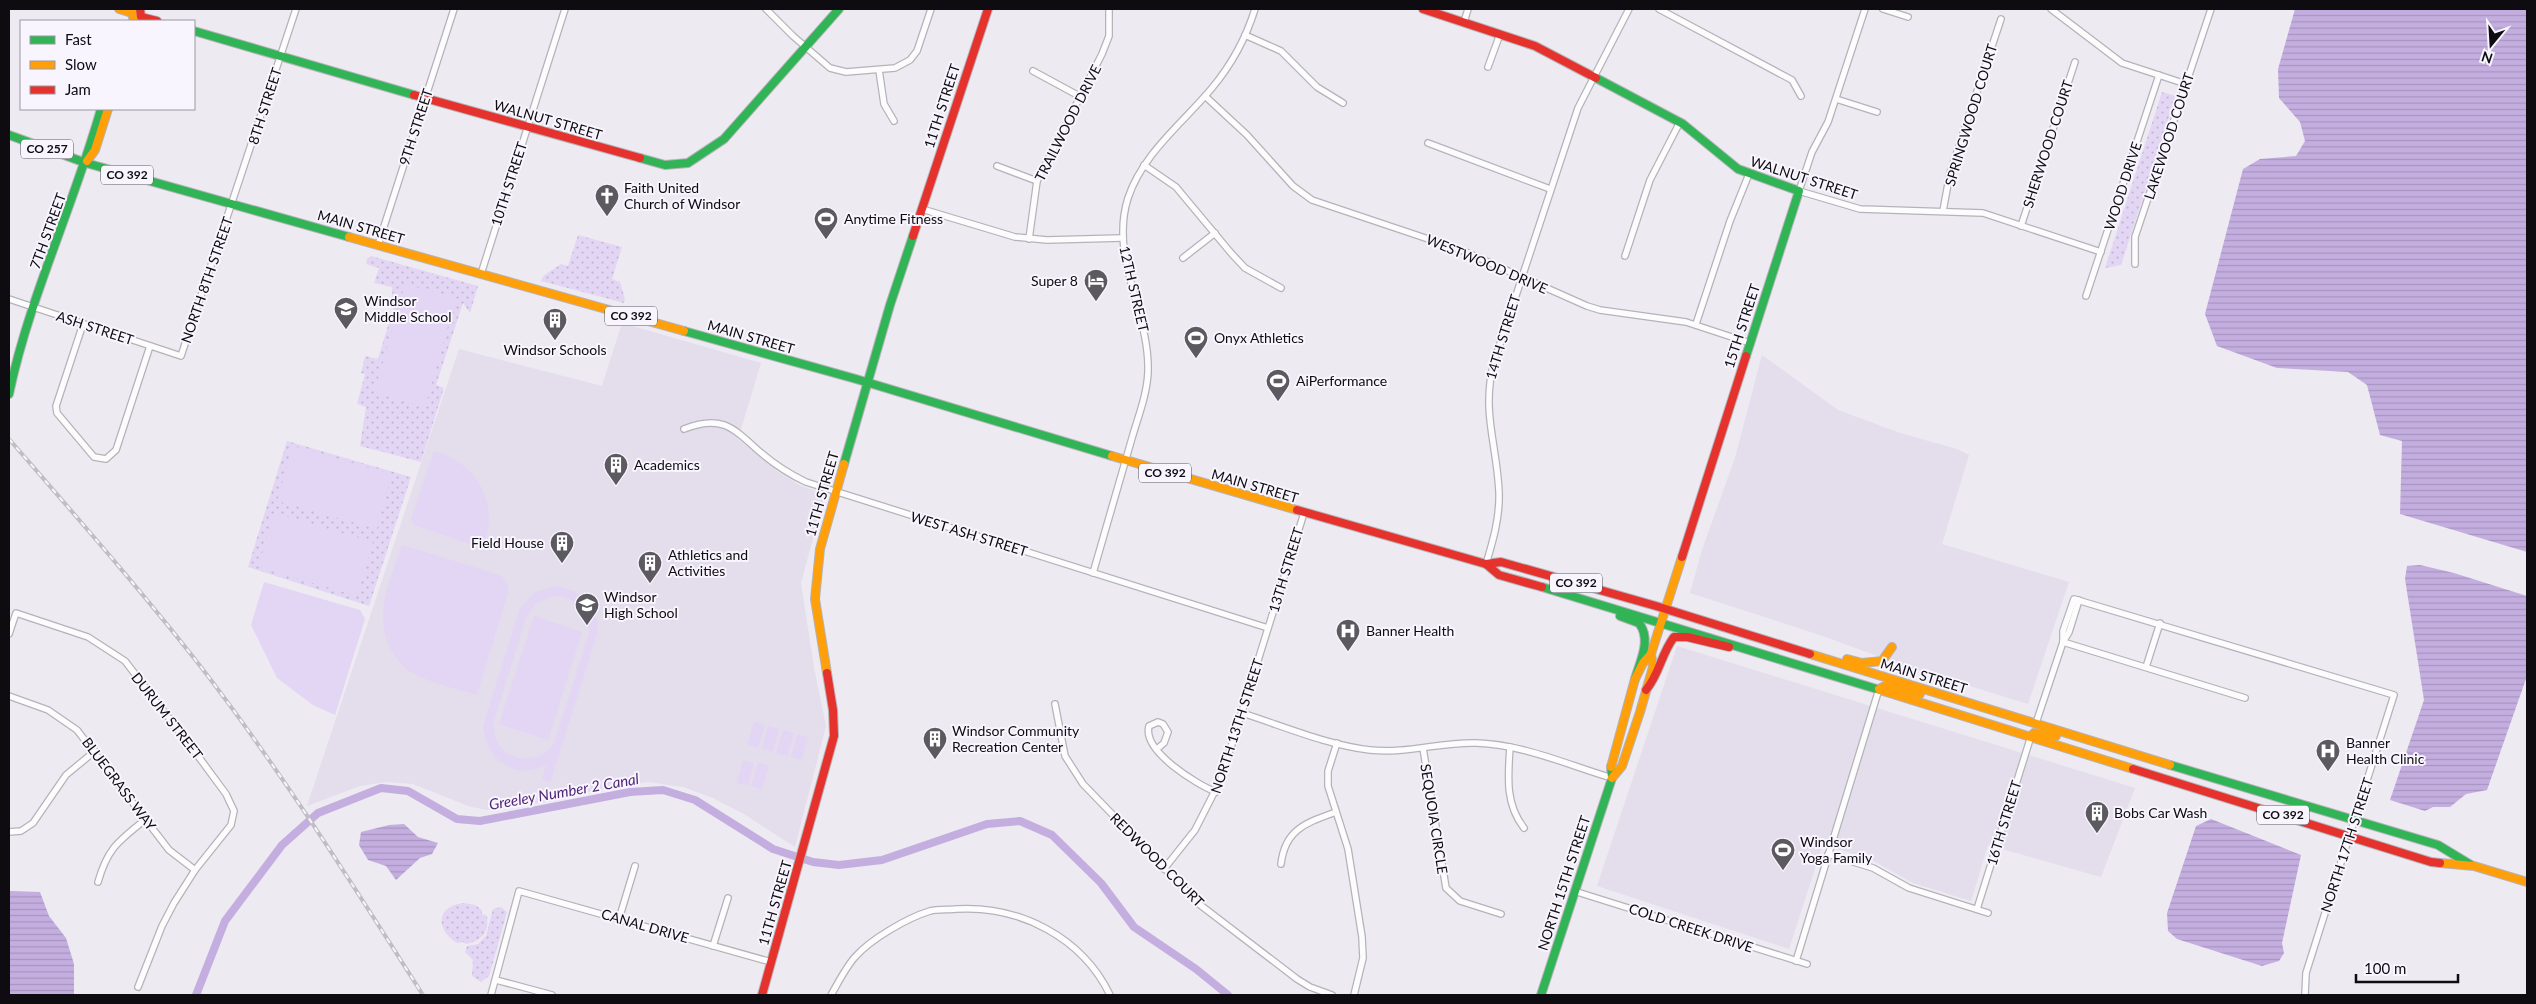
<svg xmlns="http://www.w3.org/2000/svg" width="2536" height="1004" font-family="Lato,sans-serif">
<defs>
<pattern id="grass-dots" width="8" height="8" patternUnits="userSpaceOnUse" patternTransform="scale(1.25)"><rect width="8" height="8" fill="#e3d6f4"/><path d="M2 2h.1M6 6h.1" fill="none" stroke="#c2b6d0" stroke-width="1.8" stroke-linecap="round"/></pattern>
<pattern id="water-rules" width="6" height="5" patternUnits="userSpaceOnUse" patternTransform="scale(1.25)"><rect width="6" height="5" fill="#c4aee0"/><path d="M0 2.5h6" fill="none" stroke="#a794bf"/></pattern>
</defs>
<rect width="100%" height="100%" fill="#edeaf2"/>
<g fill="#e3ddec">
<path d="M622,323L761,363L738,439L778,472L801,486L825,494L801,583L814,668L826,726L795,847L744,814L713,798L683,787L648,782L596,790L554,801L488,810L471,807L413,784L386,782L360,786L307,806L459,349L602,386Z"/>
<path d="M1762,355L1838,410L1900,433L1957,449L1969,455L1942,544L2069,582L2028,704L1905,666L1820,635L1690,593L1702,550L1735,458Z"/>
<path d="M1677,646L2135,788L2101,877L1988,845L1971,901L1913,883L1872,860L1823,844L1789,949L1597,886Z"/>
</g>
<g fill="url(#grass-dots)">
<path d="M2162,92L2176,96L2121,265L2105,268Z"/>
<path d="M578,235L622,247L612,279L620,282L625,299L624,303L541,281L543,276L561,264L568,266Z"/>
<path d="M371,256L478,286L470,313L463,303L436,385L444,388L421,462L360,446L366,407L357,404L365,374L361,373L365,356L378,359L393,309L392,287L374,283L379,268L366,264L367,259Z"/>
<path d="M287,441L411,477L369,606L248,567Z"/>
<path d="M464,903L475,905L482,910V914L487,916C489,932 482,941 466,944L463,942L457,943C436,930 435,906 464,903Z"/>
<path d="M501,907L507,912L489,976L481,982L472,976L473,960L465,952L467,946L478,944L486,936L493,909Z"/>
</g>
<g fill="#e3d6f4" fill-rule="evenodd">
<path d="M405,284L456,298L425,407L374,393Z"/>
<path d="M293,446L392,474L377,529L277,501Z"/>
<path d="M434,451C478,463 501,506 482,548L414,525L411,519Z"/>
<path d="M274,513L373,542L357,596L258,567Z"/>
<path d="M402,545L500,575L507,583L509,589L477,695C457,689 436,684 418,676C408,672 400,664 395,656C370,620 390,581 402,545Z"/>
<path d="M264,582L360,610L365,619L335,715L313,705L277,678L251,625Z"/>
<path d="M556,586C582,591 597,604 598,631L550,783L542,780L546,765C514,781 486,759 483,726L520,608L535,592ZM554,596C575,597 590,612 589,634L554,743C534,773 489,757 494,721L527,615L538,602Z"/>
<path d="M534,616L582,632L548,740L499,724Z"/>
<path d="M754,722L765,725L758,748L747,745Z"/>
<path d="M768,726L779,729L773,752L762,749Z"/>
<path d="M783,730L794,733L787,756L776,753Z"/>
<path d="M797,734L808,737L802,760L791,757Z"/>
<path d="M743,760L754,763L748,786L737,783Z"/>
<path d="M758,763L769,766L762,789L751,786Z"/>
</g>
<g fill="url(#water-rules)">
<path d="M2295,9H2527V552L2400,514L2402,441L2380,435L2367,385L2348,372L2277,368L2217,346L2205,314L2243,169L2260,159L2296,156L2305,141L2300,122L2279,98L2278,69Z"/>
<path d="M2420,565L2454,573L2527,596V676L2487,790L2466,794L2450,807H2433L2425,811L2390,800L2424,700L2405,579L2407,566Z"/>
<path d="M2211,819L2301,855L2282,943L2284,953L2279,961L2262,966L2177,939L2168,931L2167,913L2196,826Z"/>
<path d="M404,824L418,837L438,843L432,854L420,858L396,880L386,866L368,860L359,845L361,832L389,825Z"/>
<path d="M9,891L40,892L49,916L66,938L74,964V995H9Z"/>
</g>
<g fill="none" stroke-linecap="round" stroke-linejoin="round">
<path stroke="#c4aee0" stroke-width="8" d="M196,995L225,921L282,845L318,813L381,788L408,791L457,819L480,821L630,792L663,790L695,800L773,849L813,862L839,865L882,860L987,824L1020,821L1052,835L1101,883L1134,927L1196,969L1228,995"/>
<defs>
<g id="street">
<path d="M766,9L793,36L830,68L846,72L895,68L910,60L917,51L931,9"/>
<path d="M1659,9L1792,80L1801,96"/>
<path d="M1865,9L1828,122L1812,152L1799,191L1860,209L1983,213L2101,252"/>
<path d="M1883,9L1908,17"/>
<path d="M2051,9L2122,63L2186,84"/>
<path d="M1464,22L1468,9"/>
<path d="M1245,35L1281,51L1317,87L1343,103"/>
<path d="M1488,67L1500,34"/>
<path d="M879,70L884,104L894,121"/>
<path d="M1033,71L1081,97"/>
<path d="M1205,96L1247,135L1293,186L1312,200L1461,250L1587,306L1600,310L1686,322L1750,343"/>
<path d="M1836,99L1877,112"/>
<path d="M1428,143L1550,189"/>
<path d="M1144,165L1176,187L1231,253L1245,268L1281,288"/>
<path d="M997,166L1037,181"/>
<path d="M922,209L1015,237L1047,240L1122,238"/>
<path d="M1943,211L1950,173L2001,19"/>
<path d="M2021,226L2075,62"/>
<path d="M1029,239L1037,181L1102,54L1109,36V9"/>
<path d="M378,245L454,9"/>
<path d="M1625,256L1650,180L1680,122"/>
<path d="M1183,258L1215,233"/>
<path d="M2135,264V237L2211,9"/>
<path d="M481,274L565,9"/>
<path d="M2086,296L2159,75"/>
<path d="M9,299L181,356L296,9"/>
<path d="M83,324L56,406L57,413L94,457L106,459L116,450L150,346"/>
<path d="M1696,324L1730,221L1749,174"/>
<path d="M684,429C722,414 733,428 760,452C774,464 789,474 806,482L1268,628"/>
<path d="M1486,564C1493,541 1500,517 1499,492C1497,444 1481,412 1494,362L1578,108L1629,9"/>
<path d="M1093,573C1106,528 1119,483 1132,438C1138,417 1147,395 1148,372C1150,313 1109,258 1128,198C1143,153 1183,123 1212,88C1232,64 1246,38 1255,9"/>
<path d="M9,634L16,613L88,637L125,661L198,756L226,794L234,811L231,825L195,870L174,903L162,926L138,987"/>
<path d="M2063,642V631L2074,599L2394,695L2306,973L2305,995"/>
<path d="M2063,642L2245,698"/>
<path d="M2146,667L2160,623"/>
<path d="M9,696L48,710L77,730L169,850L195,870"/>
<path d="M1055,704L1065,756L1083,784L1199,904L1297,979L1310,987L1332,995"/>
<path d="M1242,713C1283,726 1327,745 1370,750C1406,754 1440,742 1476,743C1522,744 1568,765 1612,778"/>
<path d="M2036,723L2063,642L2069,632L2079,600"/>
<path d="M1337,743L1328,771V786L1348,849L1362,937L1363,958L1354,995"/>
<path d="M1510,747C1508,776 1505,804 1524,828"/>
<path d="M1423,748L1446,888L1460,901L1501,914"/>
<path d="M1157,749L1164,743L1168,732L1163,724L1158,722L1149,726C1142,751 1196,784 1216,792"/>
<path d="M9,832L21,831L33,823L66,775L95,751"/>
<path d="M1828,854L1873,868L1909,888L1988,913"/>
<path d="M1281,864C1285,829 1306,823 1336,812"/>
<path d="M1164,869L1195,830L1221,779L1304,513"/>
<path d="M98,882C108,847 119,841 146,819"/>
<path d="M1574,891L1807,964"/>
<path d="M1977,909L2031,736"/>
<path d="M619,919L635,866"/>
<path d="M713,946L728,898"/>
<path d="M1796,961L1879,689"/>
<path d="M496,980L552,995"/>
<path d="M491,995L519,891L771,962"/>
<path d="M831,995C838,983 846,967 855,957C871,939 907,918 930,911C938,909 948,910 956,909C1019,905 1082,937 1110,995"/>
</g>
<g id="fast">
<path d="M194,31L414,95"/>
<path d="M1596,78L1683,124L1738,169L1799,191L1746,356"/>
<path d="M9,135L86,163L349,237"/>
<path d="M640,158L665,165L688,163L724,139L839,9"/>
<path d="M684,331L856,379L1112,456"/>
<path d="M9,394C29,298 74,205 101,109"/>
<path d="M844,464L890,305L913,236"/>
<path d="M1542,587L1880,690"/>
<path d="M1620,616L1639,623C1652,640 1640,661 1635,679"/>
<path d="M2170,765L2438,845L2471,865"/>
<path d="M1541,995L1612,778L1611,767"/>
</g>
<g id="slow">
<path d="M119,9L132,13L134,21"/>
<path d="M87,161L95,150L108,109"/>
<path d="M349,237L684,331"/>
<path d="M1112,456L1297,510"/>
<path d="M1810,654L2170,765"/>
<path d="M1847,659L1862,663L1882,661L1892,647"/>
<path d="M827,673L815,599L820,549L844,464"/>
<path d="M1879,689L1887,685L1920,694"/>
<path d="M1880,690L2133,769"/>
<path d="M2031,736L2034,733L2056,736"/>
<path d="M1611,767L1635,679L1643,663L1651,654L1682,557"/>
<path d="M1612,778L1622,766L1640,712L1653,667L1651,654"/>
<path d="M2440,863L2474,866L2527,882"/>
</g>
<g id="jam">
<path d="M140,9L141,17L157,21"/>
<path d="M1423,9L1535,46L1596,78"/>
<path d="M414,95L640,158"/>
<path d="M913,236L988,9"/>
<path d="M1297,510L1486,564L1499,575L1542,587"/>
<path d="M1682,557L1746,356"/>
<path d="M1486,564L1501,562L1656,606L1810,654"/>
<path d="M1646,690C1660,673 1661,654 1674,637H1687L1729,647"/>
<path d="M2133,769L2431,862L2440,863"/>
<path d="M762,995L834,736L833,710L827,673"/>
</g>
</defs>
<use href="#street" stroke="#b5b3b9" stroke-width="8"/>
<use href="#fast" stroke="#b5b3b9" stroke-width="10"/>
<use href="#slow" stroke="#b5b3b9" stroke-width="10"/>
<use href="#jam" stroke="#b5b3b9" stroke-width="10"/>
<use href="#street" stroke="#fcfcfd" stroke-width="5.5"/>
<use href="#fast" stroke="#30b455" stroke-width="8"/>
<use href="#slow" stroke="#ff9f0a" stroke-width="8"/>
<use href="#jam" stroke="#e5322d" stroke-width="8"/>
<defs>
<path id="rail" d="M9,439C74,514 140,589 201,667C282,772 352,884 423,995"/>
</defs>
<use href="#rail" stroke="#bfbec1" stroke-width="4"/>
<use href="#rail" stroke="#f8f5fe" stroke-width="2" stroke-dasharray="5.5" stroke-linecap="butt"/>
</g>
<defs>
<symbol id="church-pin" viewBox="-11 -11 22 30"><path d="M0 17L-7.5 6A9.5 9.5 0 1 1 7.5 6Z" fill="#5c5a60" stroke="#f8f5fe"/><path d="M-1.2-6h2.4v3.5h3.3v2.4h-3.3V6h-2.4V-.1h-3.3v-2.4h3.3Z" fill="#fff"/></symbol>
<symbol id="stadium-pin" viewBox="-11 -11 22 30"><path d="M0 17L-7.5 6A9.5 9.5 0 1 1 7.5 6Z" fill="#5c5a60" stroke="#f8f5fe"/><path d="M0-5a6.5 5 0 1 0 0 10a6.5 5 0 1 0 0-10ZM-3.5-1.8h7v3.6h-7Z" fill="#fff"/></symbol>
<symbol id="hotel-pin" viewBox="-11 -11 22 30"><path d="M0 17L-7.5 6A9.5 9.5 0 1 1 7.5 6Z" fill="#5c5a60" stroke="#f8f5fe"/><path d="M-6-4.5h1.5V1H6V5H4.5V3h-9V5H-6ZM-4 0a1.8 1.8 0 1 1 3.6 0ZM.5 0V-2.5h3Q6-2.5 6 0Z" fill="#fff"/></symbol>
<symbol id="school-pin" viewBox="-11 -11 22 30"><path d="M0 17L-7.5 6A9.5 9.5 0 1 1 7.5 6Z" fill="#5c5a60" stroke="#f8f5fe"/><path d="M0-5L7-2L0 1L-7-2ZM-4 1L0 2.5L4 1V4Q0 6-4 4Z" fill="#fff"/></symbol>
<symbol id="building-pin" viewBox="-11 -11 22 30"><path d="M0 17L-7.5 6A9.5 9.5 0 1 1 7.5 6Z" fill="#5c5a60" stroke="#f8f5fe"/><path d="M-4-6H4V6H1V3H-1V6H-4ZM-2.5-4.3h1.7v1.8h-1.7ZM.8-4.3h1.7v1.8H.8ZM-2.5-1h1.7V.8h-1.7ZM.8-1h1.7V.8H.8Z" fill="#fff"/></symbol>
<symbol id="hospital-pin" viewBox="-11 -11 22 30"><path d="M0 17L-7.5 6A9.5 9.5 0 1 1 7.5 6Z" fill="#5c5a60" stroke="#f8f5fe"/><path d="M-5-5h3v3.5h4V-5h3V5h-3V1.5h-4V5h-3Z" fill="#fff"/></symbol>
</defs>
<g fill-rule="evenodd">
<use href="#church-pin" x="593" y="182" width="28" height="38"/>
<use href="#stadium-pin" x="812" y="205" width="28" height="38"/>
<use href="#hotel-pin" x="1082" y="267" width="28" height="38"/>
<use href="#school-pin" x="332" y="295" width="28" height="38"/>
<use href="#building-pin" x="541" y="306" width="28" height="38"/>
<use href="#stadium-pin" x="1182" y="324" width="28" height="38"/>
<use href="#stadium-pin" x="1264" y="367" width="28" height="38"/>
<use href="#building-pin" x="602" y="451" width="28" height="38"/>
<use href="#building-pin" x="548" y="529" width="28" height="38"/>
<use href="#building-pin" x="636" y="549" width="28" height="38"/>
<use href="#school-pin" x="573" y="591" width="28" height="38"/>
<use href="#hospital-pin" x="1334" y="617" width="28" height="38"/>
<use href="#building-pin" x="921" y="725" width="28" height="38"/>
<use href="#hospital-pin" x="2314" y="737" width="28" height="38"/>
<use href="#building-pin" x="2083" y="799" width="28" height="38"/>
<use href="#stadium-pin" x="1769" y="836" width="28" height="38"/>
</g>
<g text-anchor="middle" stroke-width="4" stroke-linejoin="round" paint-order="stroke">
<g fill="#f8f5fe" stroke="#545258" stroke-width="1">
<rect x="21" y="139.5" width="52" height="19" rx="4"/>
<rect x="101" y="165.5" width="52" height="19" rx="4"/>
<rect x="605" y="306.5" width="52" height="19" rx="4"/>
<rect x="1139" y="463.5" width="52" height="19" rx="4"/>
<rect x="1550" y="573.5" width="52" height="19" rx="4"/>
<rect x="2257" y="805.5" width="52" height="19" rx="4"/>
</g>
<g font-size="12" font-weight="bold" fill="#0e0c11">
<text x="47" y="153">CO 257</text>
<text x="127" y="179">CO 392</text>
<text x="631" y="320">CO 392</text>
<text x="1165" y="477">CO 392</text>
<text x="1576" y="587">CO 392</text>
<text x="2283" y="819">CO 392</text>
</g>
<g font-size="14" fill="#0e0c11" stroke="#f8f5fe">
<text transform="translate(265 106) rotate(-72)" y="5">8TH STREET</text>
<text transform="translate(942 106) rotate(-72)" y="5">11TH STREET</text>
<text transform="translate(1971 115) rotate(-73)" y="5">SPRINGWOOD COURT</text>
<text transform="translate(548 120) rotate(16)" y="5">WALNUT STREET</text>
<text transform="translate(1068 123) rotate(-63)" y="5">TRAILWOOD DRIVE</text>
<text transform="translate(416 127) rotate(-72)" y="5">9TH STREET</text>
<text transform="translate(2169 136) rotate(-72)" y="5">LAKEWOOD COURT</text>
<text transform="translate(2048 144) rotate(-72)" y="5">SHERWOOD COURT</text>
<text transform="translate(1804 178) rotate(18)" y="5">WALNUT STREET</text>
<text transform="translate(509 184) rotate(-72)" y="5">10TH STREET</text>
<text transform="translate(2123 186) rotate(-72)" y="5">WOOD DRIVE</text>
<text transform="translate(361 227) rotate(16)" y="5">MAIN STREET</text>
<text transform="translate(48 231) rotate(-70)" y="5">7TH STREET</text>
<text transform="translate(1487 264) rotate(23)" y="5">WESTWOOD DRIVE</text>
<text transform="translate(207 280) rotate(-71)" y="5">NORTH 8TH STREET</text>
<text transform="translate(1134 289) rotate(77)" y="5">12TH STREET</text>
<text transform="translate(1742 326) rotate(-72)" y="5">15TH STREET</text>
<text transform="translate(95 328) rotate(18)" y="5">ASH STREET</text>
<text transform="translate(751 337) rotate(16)" y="5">MAIN STREET</text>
<text transform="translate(1503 337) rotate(-73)" y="5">14TH STREET</text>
<text transform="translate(1255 486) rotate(16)" y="5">MAIN STREET</text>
<text transform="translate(822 494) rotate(-74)" y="5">11TH STREET</text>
<text transform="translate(969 534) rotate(17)" y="5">WEST ASH STREET</text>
<text transform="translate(1286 570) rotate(-73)" y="5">13TH STREET</text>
<text transform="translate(1924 676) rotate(17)" y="5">MAIN STREET</text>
<text transform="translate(167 716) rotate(52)" y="5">DURUM STREET</text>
<text transform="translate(1237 726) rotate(-72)" y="5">NORTH 13TH STREET</text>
<text transform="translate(119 784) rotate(53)" y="5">BLUEGRASS WAY</text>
<text transform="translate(1434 819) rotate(81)" y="5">SEQUOIA CIRCLE</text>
<text transform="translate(2004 823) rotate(-73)" y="5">16TH STREET</text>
<text transform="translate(2347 845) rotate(-72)" y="5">NORTH 17TH STREET</text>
<text transform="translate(1157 860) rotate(45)" y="5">REDWOOD COURT</text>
<text transform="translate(1564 883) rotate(-72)" y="5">NORTH 15TH STREET</text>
<text transform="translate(775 903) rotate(-74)" y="5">11TH STREET</text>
<text transform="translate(645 926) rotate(16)" y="5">CANAL DRIVE</text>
<text transform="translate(1691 928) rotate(18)" y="5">COLD CREEK DRIVE</text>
</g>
<g font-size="14" fill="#0e0c11" stroke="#f8f5fe" text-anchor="start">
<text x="624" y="193">Faith United<tspan x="624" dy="16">Church of Windsor</tspan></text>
<text x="844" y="224">Anytime Fitness</text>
<text x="1078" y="286" text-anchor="end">Super 8</text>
<text x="364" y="306">Windsor<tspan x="364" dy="16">Middle School</tspan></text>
<text x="1214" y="343">Onyx Athletics</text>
<text x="555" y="355" text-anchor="middle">Windsor Schools</text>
<text x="1296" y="386">AiPerformance</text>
<text x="634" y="470">Academics</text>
<text x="544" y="548" text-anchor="end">Field House</text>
<text x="668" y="560">Athletics and<tspan x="668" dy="16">Activities</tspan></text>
<text x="604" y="602">Windsor<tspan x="604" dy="16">High School</tspan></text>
<text x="1366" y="636">Banner Health</text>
<text x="952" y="736">Windsor Community<tspan x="952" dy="16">Recreation Center</tspan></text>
<text x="2346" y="748">Banner<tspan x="2346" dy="16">Health Clinic</tspan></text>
<text x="2114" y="818">Bobs Car Wash</text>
<text x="1800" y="847">Windsor<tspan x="1800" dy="16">Yoga Family</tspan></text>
</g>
<g font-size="15" font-style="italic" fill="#502677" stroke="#f8f5fe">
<text transform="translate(564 792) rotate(-10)" y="5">Greeley Number 2 Canal</text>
</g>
</g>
<rect width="2536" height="1004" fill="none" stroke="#0e0c11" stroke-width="20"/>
<rect x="20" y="20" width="175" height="90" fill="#f8f5fe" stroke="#9a989f"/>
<rect x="30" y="36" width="25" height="8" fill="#30b455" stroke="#9a989f"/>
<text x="65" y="45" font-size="15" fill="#0e0c11">Fast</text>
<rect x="30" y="61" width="25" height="8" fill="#ff9f0a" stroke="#9a989f"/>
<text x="65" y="70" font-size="15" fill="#0e0c11">Slow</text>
<rect x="30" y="86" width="25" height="8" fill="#e5322d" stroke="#9a989f"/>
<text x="65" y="95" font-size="15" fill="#0e0c11">Jam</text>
<g transform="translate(2491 45) rotate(198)" stroke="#f8f5fe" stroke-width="4" paint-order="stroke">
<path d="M0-4L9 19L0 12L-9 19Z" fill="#0e0c11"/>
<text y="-8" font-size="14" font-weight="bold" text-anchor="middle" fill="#0e0c11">N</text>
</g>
<path d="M2356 974v8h102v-8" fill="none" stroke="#0e0c11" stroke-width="2.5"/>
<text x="2364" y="974" font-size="15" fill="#0e0c11" stroke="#f8f5fe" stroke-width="4" paint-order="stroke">100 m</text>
</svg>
